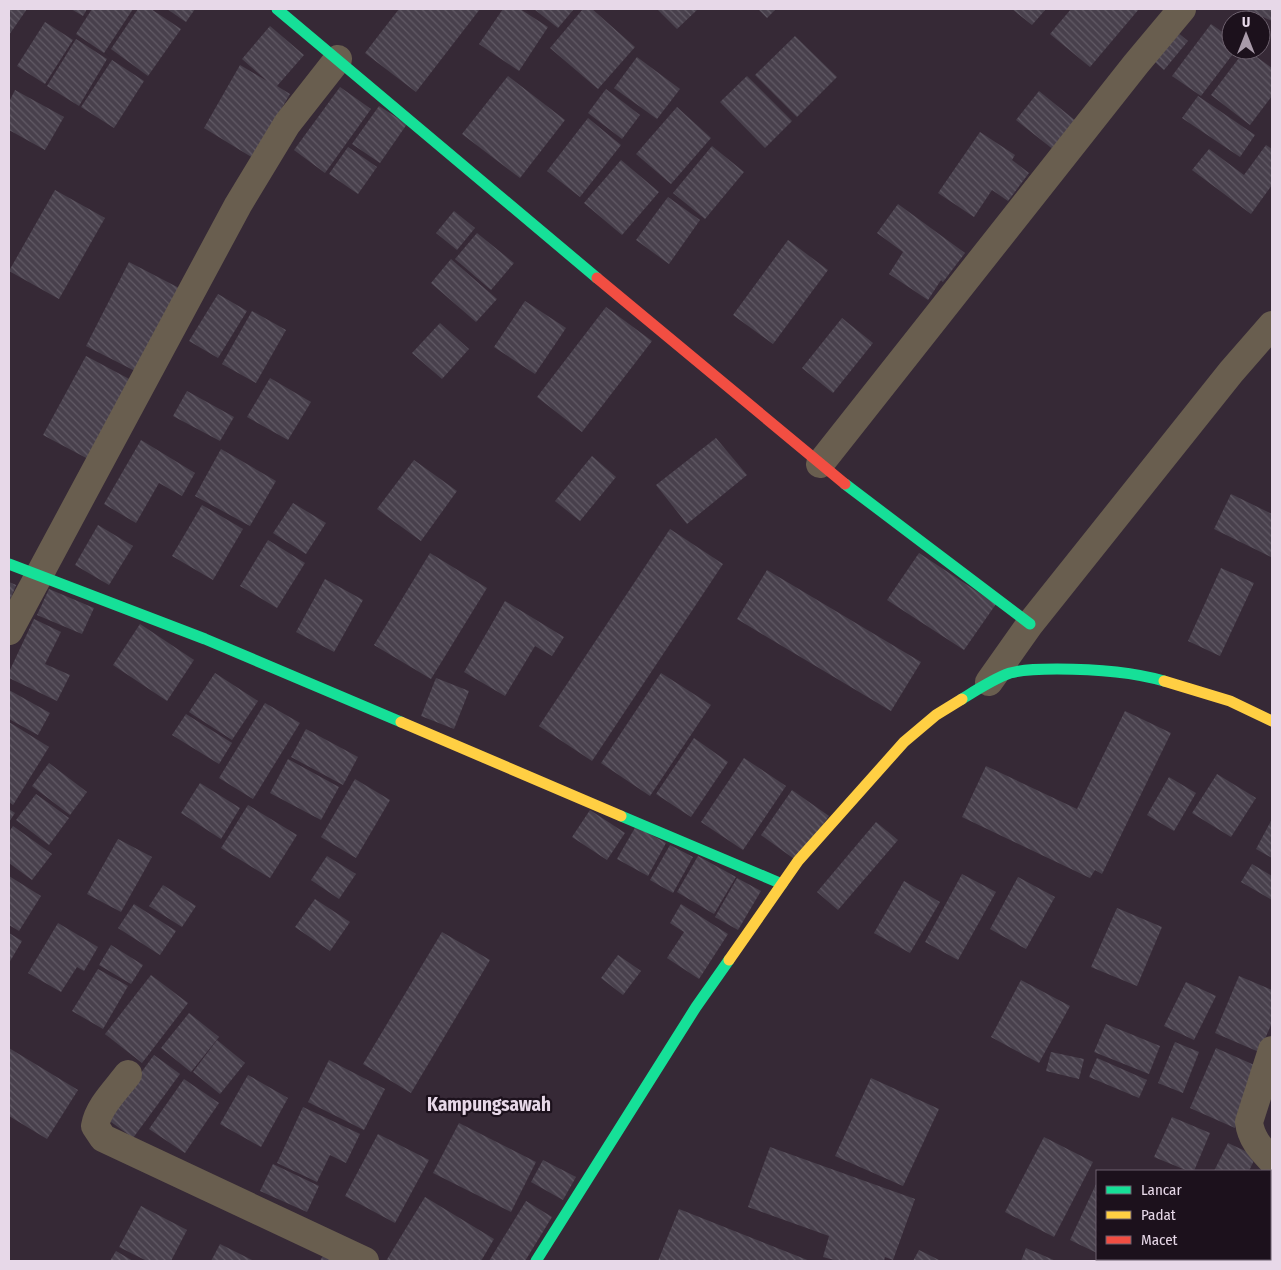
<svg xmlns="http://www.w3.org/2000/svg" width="1281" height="1270" font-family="'Fira Sans Condensed',sans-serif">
<defs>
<pattern id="building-back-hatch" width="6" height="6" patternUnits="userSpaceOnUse" patternTransform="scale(1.25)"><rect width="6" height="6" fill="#48404c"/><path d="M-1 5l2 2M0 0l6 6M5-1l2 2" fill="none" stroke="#625b66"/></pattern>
</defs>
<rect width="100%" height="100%" fill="#362936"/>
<g fill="url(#building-back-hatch)">
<path d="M9,9H27L9,35Z"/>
<path d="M71,9H87L83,16Z"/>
<path d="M92,9H133L104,53L76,34Z"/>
<path d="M138,9H151L181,29L148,76L111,49Z"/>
<path d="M167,9H195L186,22Z"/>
<path d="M399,9H480L416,92L365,53Z"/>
<path d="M503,9H520L548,27L519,71L479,44Z"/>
<path d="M534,9H574L558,28Z"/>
<path d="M583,9H592L635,47L598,89L550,48Z"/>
<path d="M657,9H698L677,29Z"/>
<path d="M758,9H776L767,18Z"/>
<path d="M1012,9H1046L1032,25Z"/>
<path d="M1071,9H1139L1090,67L1050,34Z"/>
<path d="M1244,9H1272V21Z"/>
<path d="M45,22L73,40L45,84L17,66Z"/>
<path d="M1211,24L1231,38V50H1236L1201,96L1172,76Z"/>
<path d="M270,26L304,55L277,86L290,94L253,158L204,128L240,65L267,81L242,59Z"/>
<path d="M1171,27L1188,41L1164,70L1147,55Z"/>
<path d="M795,36L837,77L797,117L755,75Z"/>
<path d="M76,39L107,59L79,106L47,86Z"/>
<path d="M1245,50H1247L1272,68V96L1250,125L1211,95Z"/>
<path d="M637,57L680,89L657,119L614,88Z"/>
<path d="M112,60L144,81L114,128L81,107Z"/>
<path d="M508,76L565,120L520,178L462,134Z"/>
<path d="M747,76L792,121L765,148L720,102Z"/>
<path d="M340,87L371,109L325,173L294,150Z"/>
<path d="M606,89L640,115L622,139L588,113Z"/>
<path d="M15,90L64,117L45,150L9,130V102Z"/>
<path d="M1039,91L1082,126L1059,154L1016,120Z"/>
<path d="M1198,96L1255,135L1240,157L1182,118Z"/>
<path d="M379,106L407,124L380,163L352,144Z"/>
<path d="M677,107L711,138L671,184L636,154Z"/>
<path d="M588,118L621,145L580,197L547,171Z"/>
<path d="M980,132L1015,155L1012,160L1029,173L1008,201L992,190L974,217L938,193Z"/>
<path d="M1266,145L1272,149V185L1251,214L1192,170L1209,149L1244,175Z"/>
<path d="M712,146L744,172L705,219L673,193Z"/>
<path d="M348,147L377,167L358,194L329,174Z"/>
<path d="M621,160L659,192L622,235L584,203Z"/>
<path d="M55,190L105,218L59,299L9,271Z"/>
<path d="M668,197L700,220L669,264L636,240Z"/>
<path d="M898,204L965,253L943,282L941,280L928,300L889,274L903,252L877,233Z"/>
<path d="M454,211L475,228L457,250L436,233Z"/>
<path d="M477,233L514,263L491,290L455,259Z"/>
<path d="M788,240L828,270L773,344L733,315Z"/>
<path d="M451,259L497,299L476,322L431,283Z"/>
<path d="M129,262L181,289L137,372L86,346Z"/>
<path d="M218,294L247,311L218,358L189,341Z"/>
<path d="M525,301L566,328L535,374L494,347Z"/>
<path d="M606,307L652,341L582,432L537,397Z"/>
<path d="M252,311L286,330L256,383L222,364Z"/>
<path d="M842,318L873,343L833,393L802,368Z"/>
<path d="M440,323L469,349L442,379L412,353Z"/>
<path d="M86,356L133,381L90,460L43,435Z"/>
<path d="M270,378L311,402L288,440L247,417Z"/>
<path d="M187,391L234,417L220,441L173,416Z"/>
<path d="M716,438L747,475L687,524L656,485Z"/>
<path d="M141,440L195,473L182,496L159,483L136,523L104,504Z"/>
<path d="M221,449L276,481L250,526L195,496Z"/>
<path d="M592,456L616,477L580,521L555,501Z"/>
<path d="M414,460L457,491L421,541L377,509Z"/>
<path d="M1231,494L1272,514V554L1271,557L1214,529Z"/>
<path d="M293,503L326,523L306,554L273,533Z"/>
<path d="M202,505L243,529L213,580L172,556Z"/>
<path d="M98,525L133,546L109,585L75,565Z"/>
<path d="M670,529L723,564L592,761L539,726Z"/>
<path d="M268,540L305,563L277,608L240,586Z"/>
<path d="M430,553L487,588L431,679L374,645Z"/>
<path d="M919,553L996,604L964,650L887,600Z"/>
<path d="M1221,568L1254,583L1220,656L1188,641Z"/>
<path d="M767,570L921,662L891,711L737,619Z"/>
<path d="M325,579L363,600L334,652L296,632Z"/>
<path d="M9,582L16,585L9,603Z"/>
<path d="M49,589L94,608L82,634L37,615Z"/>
<path d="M505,601L564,637L552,656L535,646L505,696L464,672Z"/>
<path d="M34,619L61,632L45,664L70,675L57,701L9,678V672Z"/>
<path d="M140,624L194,660L167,701L113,665Z"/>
<path d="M215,673L258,701L232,740L189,712Z"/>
<path d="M661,673L711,705L650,796L601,763Z"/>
<path d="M436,678L469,691L454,729L421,716Z"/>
<path d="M9,690L50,713L38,735L9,719Z"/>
<path d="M265,703L300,723L253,799L219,778Z"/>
<path d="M1125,711L1171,733L1102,874L1095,870L1090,878L962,817L986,766L1077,809Z"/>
<path d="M186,714L232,743L219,764L172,735Z"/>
<path d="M9,722L49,747L13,805L9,802Z"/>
<path d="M306,729L358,757L343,785L291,757Z"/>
<path d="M694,738L728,762L691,817L656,794Z"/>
<path d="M744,758L786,786L743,850L701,822Z"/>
<path d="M288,759L339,787L321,820L270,793Z"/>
<path d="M49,763L87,792L70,815L32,786Z"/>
<path d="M1217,774L1256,798L1231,837L1192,813Z"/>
<path d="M1169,777L1196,793L1174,831L1147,815Z"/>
<path d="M355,779L390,800L356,858L321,837Z"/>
<path d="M200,783L240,808L221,839L181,813Z"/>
<path d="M792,790L829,816L797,861L761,835Z"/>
<path d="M36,794L69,818L49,845L16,820Z"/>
<path d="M248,805L297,835L270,878L221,848Z"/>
<path d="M9,809L15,813L9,822Z"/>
<path d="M590,810L625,833L607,860L572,837Z"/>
<path d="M1272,819V858L1256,849Z"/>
<path d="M876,822L898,840L838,910L817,892Z"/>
<path d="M13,826L52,854L32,880L9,863V832Z"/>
<path d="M636,826L666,843L648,876L617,859Z"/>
<path d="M118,839L152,857L121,912L87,894Z"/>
<path d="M670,845L693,857L673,893L650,880Z"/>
<path d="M327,856L356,874L339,899L311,880Z"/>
<path d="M698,856L736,877L714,914L677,892Z"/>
<path d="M1252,864L1272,876V900L1241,882Z"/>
<path d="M962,874L996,892L958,960L925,942Z"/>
<path d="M9,876L41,896L19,931L9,925Z"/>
<path d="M1018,877L1055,897L1026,949L990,929Z"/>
<path d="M737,878L761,891L738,930L715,917Z"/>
<path d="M904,881L940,902L910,953L874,933Z"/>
<path d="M163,885L196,906L182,927L149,906Z"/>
<path d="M315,899L350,922L330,951L295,927Z"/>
<path d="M134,904L176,931L160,955L118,928Z"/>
<path d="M681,904L728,934L699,979L667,958L684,932L670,923Z"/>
<path d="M1117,908L1162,927L1137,986L1091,967Z"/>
<path d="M58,923L98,947L84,971L77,967L61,992L28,973Z"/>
<path d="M442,932L490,960L411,1093L363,1064Z"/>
<path d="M9,933L22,941L9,963Z"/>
<path d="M111,945L143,965L131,984L99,965Z"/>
<path d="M618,955L641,971L623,995L601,978Z"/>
<path d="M98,969L128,986L103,1029L72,1011Z"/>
<path d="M151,975L188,1003L142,1063L105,1034Z"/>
<path d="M1239,976L1272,990V1023L1259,1052L1215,1033Z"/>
<path d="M1021,980L1070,1006L1039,1063L991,1037Z"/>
<path d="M1186,982L1216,996L1194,1040L1164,1026Z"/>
<path d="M189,1013L219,1037L191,1072L161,1048Z"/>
<path d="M1106,1024L1160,1046L1149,1074L1094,1052Z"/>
<path d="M217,1040L245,1063L220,1094L193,1072Z"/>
<path d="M1175,1042L1199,1052L1183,1093L1158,1083Z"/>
<path d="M9,1048L78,1090L47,1139L9,1116Z"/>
<path d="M1216,1048L1261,1068L1235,1128L1190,1108Z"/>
<path d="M1051,1052L1084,1059L1079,1079L1046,1071Z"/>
<path d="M154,1055L180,1074L133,1138L107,1119Z"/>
<path d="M1097,1058L1147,1080L1139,1098L1089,1077Z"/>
<path d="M329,1060L385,1089L364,1130L308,1102Z"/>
<path d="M248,1075L288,1098L261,1147L220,1124Z"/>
<path d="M871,1078L939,1109L903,1186L835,1156Z"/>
<path d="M184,1079L219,1103L185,1153L149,1129Z"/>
<path d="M303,1107L360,1134L346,1163L330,1155L317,1182L277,1163Z"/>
<path d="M1172,1117L1210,1133L1194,1171H1188L1154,1157Z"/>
<path d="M459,1123L536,1162L511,1212L433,1173Z"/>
<path d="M378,1134L429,1160L395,1223L345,1196Z"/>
<path d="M1044,1137L1093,1162L1054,1237L1005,1212Z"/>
<path d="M1228,1143L1256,1156L1249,1171H1214Z"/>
<path d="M770,1147L915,1199L893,1260L885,1257L884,1261H838L823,1257L829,1236L748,1207Z"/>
<path d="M543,1160L576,1177L563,1200L531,1182Z"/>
<path d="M273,1164L319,1186L307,1212L260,1191Z"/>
<path d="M1097,1182V1253L1070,1240Z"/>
<path d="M1270,1190L1272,1192L1271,1218L1270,1217Z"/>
<path d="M425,1197L494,1239L481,1261H386Z"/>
<path d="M526,1201L552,1217L525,1261H489Z"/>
<path d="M141,1206L187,1230L171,1261H147L119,1247Z"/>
<path d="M679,1209L810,1261H658Z"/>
<path d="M220,1244L254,1261H211Z"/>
<path d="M1026,1248L1056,1261H1021Z"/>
<path d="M919,1250L941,1261H913Z"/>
<path d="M116,1251L133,1261H110Z"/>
<path d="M324,1254L338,1261H320Z"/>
<path d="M1128,1259H1140L1145,1261H1127Z"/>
<path d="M1179,1259H1193L1192,1261H1184Z"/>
<path d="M1206,1259H1256L1255,1261H1204Z"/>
</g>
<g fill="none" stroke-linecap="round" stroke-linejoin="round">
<g stroke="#695e4f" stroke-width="28">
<path d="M820,464L1136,64L1182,9"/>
<path d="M9,631L238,205L287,124L338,59"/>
<path d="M989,682L1030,624L1231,372L1272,325"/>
<path d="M1272,1050L1249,1122C1251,1139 1261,1149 1272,1161"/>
<path d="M128,1074C116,1090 98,1107 95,1126L103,1138L365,1261"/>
</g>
<g stroke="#16e098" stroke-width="11">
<path d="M277,9L597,278"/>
<path d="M845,484L1030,624"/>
<path d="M9,564L205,639L401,722"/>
<path d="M962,699C978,689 993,679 1010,673C1025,669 1041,669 1057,669C1092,669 1129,671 1164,681"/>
<path d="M621,816L782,884"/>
<path d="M536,1261L696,1007L729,960"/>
</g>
<g stroke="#ffcf43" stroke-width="11">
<path d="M1164,681L1230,701L1272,721"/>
<path d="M401,722L621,816"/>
<path d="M729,960L798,861L904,742L936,715L962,699"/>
</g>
<path stroke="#f24e42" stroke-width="11" d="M597,278L845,484"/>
</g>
<g text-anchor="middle" stroke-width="4.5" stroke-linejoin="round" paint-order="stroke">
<g font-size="19" font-weight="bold" fill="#e7d8e8" stroke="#1c111c">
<text x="489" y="1111">Kampungsawah</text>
</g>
</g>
<rect width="1281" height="1270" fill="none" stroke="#e7d8e8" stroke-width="20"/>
<rect x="1096" y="1170" width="175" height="90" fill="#1c111c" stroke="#6d616e"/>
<rect x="1106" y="1186" width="25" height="8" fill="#16e098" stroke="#6d616e"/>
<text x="1141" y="1195" font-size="15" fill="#e7d8e8">Lancar</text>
<rect x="1106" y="1211" width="25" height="8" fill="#ffcf43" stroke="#6d616e"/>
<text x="1141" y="1220" font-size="15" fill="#e7d8e8">Padat</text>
<rect x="1106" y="1236" width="25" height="8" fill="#f24e42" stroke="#6d616e"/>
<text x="1141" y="1245" font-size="15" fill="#e7d8e8">Macet</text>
<g transform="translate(1246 35)"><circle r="24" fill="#1c111c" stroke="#6d616e"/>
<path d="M0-4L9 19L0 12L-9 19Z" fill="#a99baa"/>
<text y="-8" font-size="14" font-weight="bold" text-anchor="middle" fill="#e7d8e8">U</text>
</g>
</svg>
